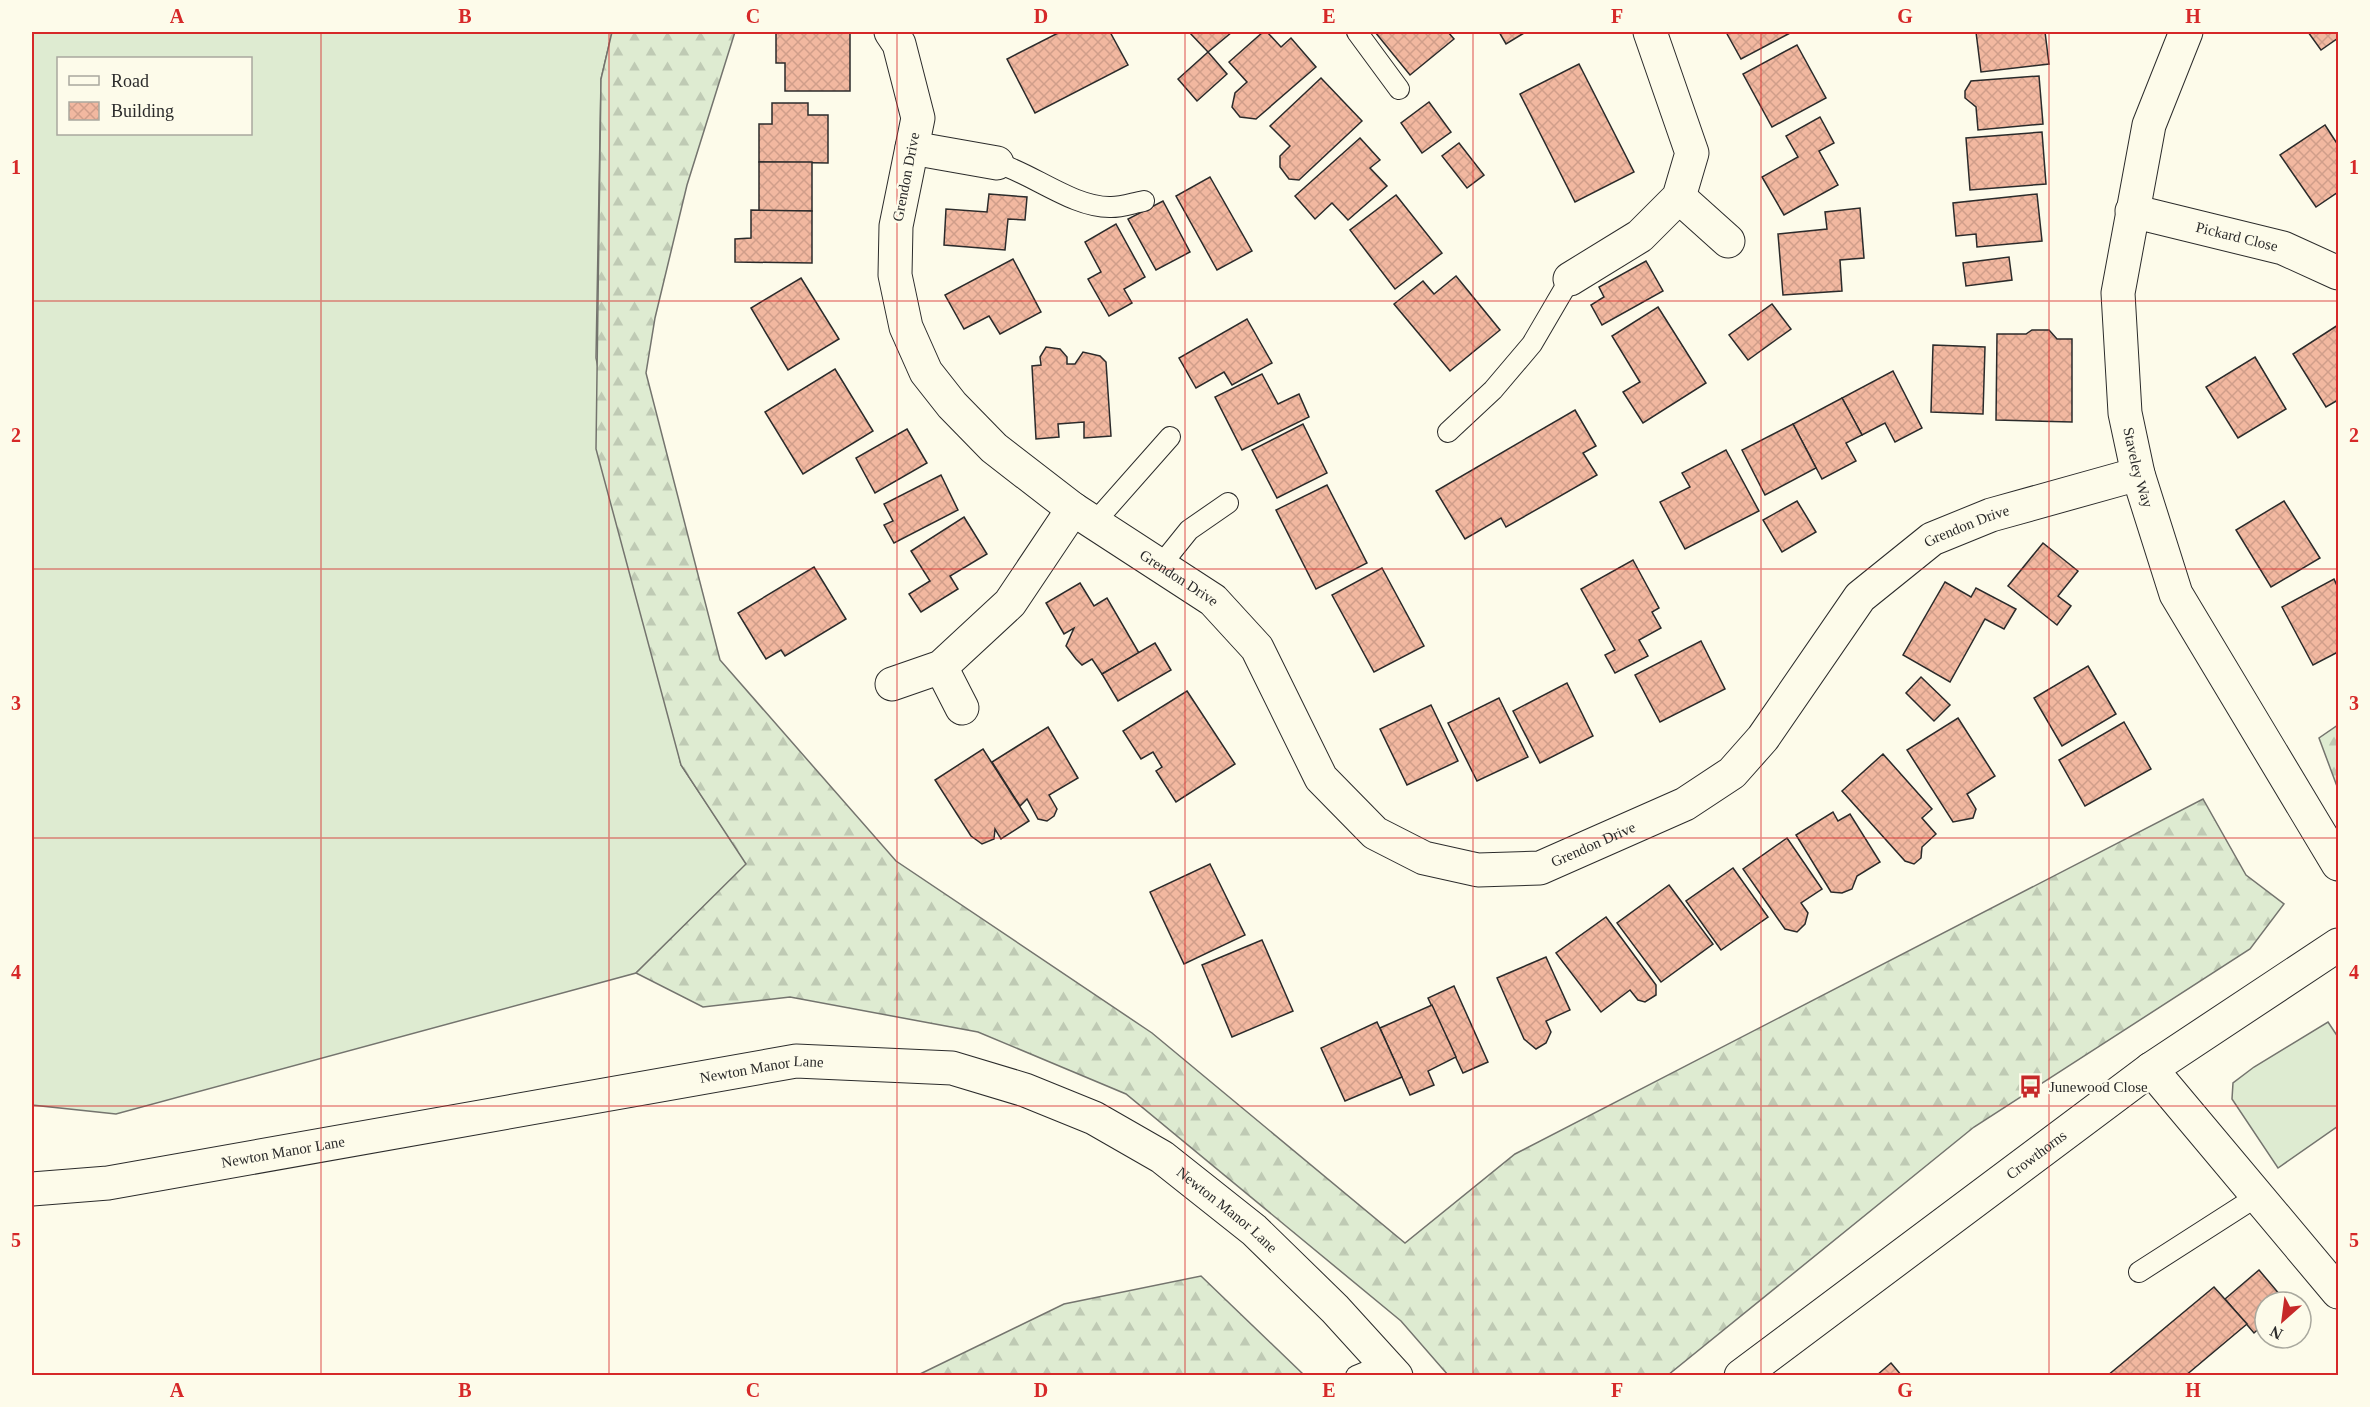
<svg xmlns="http://www.w3.org/2000/svg" width="2370" height="1407" font-family="Georgia,serif">
<defs>
<pattern id="forest-firs" width="22" height="20" patternUnits="userSpaceOnUse" patternTransform="scale(1.5)"><rect width="22" height="20" fill="#deebd1"/><path d="M5 1l3.5 6h-7zM16 11l3.5 6h-7z" fill="#bfcab4"/></pattern>
<pattern id="building-cross-hatch" width="8" height="8" patternUnits="userSpaceOnUse" patternTransform="scale(1.5)"><rect width="8" height="8" fill="#f2b8a0"/><path d="M0 0l8 8M0 8l8-8" fill="none" stroke="#d09e8a"/></pattern>
</defs>
<rect width="100%" height="100%" fill="#fdfbea"/>
<g fill="#deebd1" stroke="#74746e" stroke-width="1.5" fill-rule="evenodd">
<path d="M32,32H612L601,79L596,358L681,765L747,864L636,973L116,1114L32,1105ZM58,58H250V134H58Z"/>
<path d="M2328,1022L2338,1037V1126L2278,1168L2232,1099L2233,1083L2254,1067Z"/>
</g>
<g fill="url(#forest-firs)" stroke="#74746e" stroke-width="1.5">
<path d="M612,32H735L687,185L655,318L646,373L720,660L896,861L1152,1033L1405,1243L1515,1154L2203,799L2246,875L2284,904L2250,949L1974,1127L1668,1375H1448L1401,1321L1126,1094L978,1032L790,997L703,1007L636,973L746,864L681,765L596,449L601,79Z"/>
<path d="M2338,725V789L2319,738Z"/>
<path d="M1201,1276L1304,1375H918L1064,1304Z"/>
</g>
<g fill="url(#building-cross-hatch)" stroke="#2b2b2b" stroke-width="1.5">
<path d="M776,32H850V91H785V63H776Z"/>
<path d="M1060,32H1110L1128,65L1035,113L1007,59Z"/>
<path d="M1189,32H1232L1208,52Z"/>
<path d="M1263,32H1267L1281,47L1291,38L1316,67L1256,119L1240,117L1232,107L1235,93L1247,82L1229,62Z"/>
<path d="M1375,32H1448L1454,39L1410,75Z"/>
<path d="M1499,32H1523L1524,33L1506,44Z"/>
<path d="M1726,32H1792L1741,59Z"/>
<path d="M1976,32H2045L2049,64L1981,72Z"/>
<path d="M2308,32H2338V38L2321,50Z"/>
<path d="M1797,45L1826,98L1772,127L1743,74Z"/>
<path d="M1208,52L1227,74L1197,101L1178,79Z"/>
<path d="M1579,64L1634,172L1575,202L1520,94Z"/>
<path d="M2039,76L2043,124L1978,130L1976,107L1965,98V91L1971,81Z"/>
<path d="M1321,78L1362,121L1299,180L1289,179L1280,167V156L1290,146L1270,126Z"/>
<path d="M1429,102L1451,132L1422,153L1401,123Z"/>
<path d="M772,103H808V115H828V163L759,162V124H772Z"/>
<path d="M1820,117L1834,143L1819,151L1838,185L1784,215L1762,177L1798,157L1786,136Z"/>
<path d="M2325,125L2338,145V192L2316,207L2280,155Z"/>
<path d="M2042,132L2046,184L1970,190L1966,138Z"/>
<path d="M1360,138L1380,160L1370,168L1387,186L1348,220L1332,203L1315,219L1295,196Z"/>
<path d="M1459,143L1484,175L1467,188L1442,156Z"/>
<rect x="759" y="162" width="53" height="49"/>
<path d="M1210,177L1252,251L1217,270L1176,196Z"/>
<path d="M989,194L1027,197L1025,220L1008,219L1005,250L944,245L946,209L987,212Z"/>
<path d="M2037,194L2042,241L1977,247L1976,234L1956,236L1953,203Z"/>
<path d="M1396,195L1442,253L1395,289L1350,230Z"/>
<path d="M1163,201L1190,252L1156,270L1128,219Z"/>
<path d="M1860,208L1864,258L1840,260L1842,291L1783,295L1778,234L1827,229L1825,212Z"/>
<path d="M751,210L812,211V263L735,262V239L751,238Z"/>
<path d="M1116,224L1145,277L1124,289L1132,303L1109,316L1088,279L1101,272L1085,242Z"/>
<path d="M2009,257L2012,280L1966,286L1963,263Z"/>
<path d="M1013,259L1041,312L1000,334L989,316L964,329L945,295Z"/>
<path d="M1646,261L1663,291L1602,325L1591,305L1604,297L1599,287Z"/>
<path d="M1456,276L1500,330L1450,371L1394,304L1423,281L1434,294Z"/>
<path d="M801,278L839,339L788,370L751,308Z"/>
<path d="M1772,304L1791,329L1748,360L1729,335Z"/>
<path d="M1658,307L1706,383L1643,423L1623,392L1640,382L1612,336Z"/>
<path d="M1247,319L1272,363L1232,385L1224,372L1196,388L1179,358Z"/>
<path d="M2338,325V400L2326,407L2293,354Z"/>
<path d="M2032,330H2049L2057,339H2072V422L1996,420L1997,334H2026Z"/>
<path d="M1933,345L1985,347L1983,414L1931,412Z"/>
<path d="M1046,347L1060,349L1067,357V364H1075L1083,352L1100,356L1106,362L1111,436L1084,438V422L1058,424L1059,437L1036,439L1032,366L1041,365L1040,357Z"/>
<path d="M2255,357L2286,409L2238,438L2206,387Z"/>
<path d="M835,369L873,431L803,474L765,412Z"/>
<path d="M1893,371L1922,428L1895,442L1885,423L1862,435L1842,398Z"/>
<path d="M1262,374L1278,404L1299,394L1309,417L1242,450L1215,397Z"/>
<path d="M1842,398L1862,435L1846,443L1856,461L1822,479L1793,424Z"/>
<path d="M1575,410L1596,446L1583,453L1597,475L1506,527L1501,518L1465,539L1436,491Z"/>
<path d="M1303,424L1327,473L1277,498L1252,450Z"/>
<path d="M1793,424L1816,468L1765,495L1742,450Z"/>
<path d="M907,429L927,463L875,493L856,458Z"/>
<path d="M1726,450L1759,511L1685,549L1660,502L1690,487L1682,473Z"/>
<path d="M941,475L958,510L894,543L884,525L893,521L884,504Z"/>
<path d="M1327,485L1367,563L1316,589L1276,510Z"/>
<path d="M1797,501L1816,532L1782,552L1763,520Z"/>
<path d="M2284,501L2320,558L2271,587L2236,530Z"/>
<path d="M964,517L987,554L950,576L958,589L921,612L909,594L930,581L911,551Z"/>
<path d="M2043,543L2078,571L2058,596L2071,606L2057,625L2008,586Z"/>
<path d="M1633,560L1659,608L1652,612L1661,628L1639,640L1648,656L1615,673L1605,655L1615,650L1581,589Z"/>
<path d="M814,567L846,619L785,656L781,650L766,659L738,613Z"/>
<path d="M1382,568L1424,646L1374,672L1332,595Z"/>
<path d="M2334,579L2338,588V652L2313,665L2282,607Z"/>
<path d="M1945,582L1971,597L1976,588L2016,609L2004,629L1985,619L1950,682L1903,655Z"/>
<path d="M1080,583L1094,606L1107,598L1139,653L1102,674L1092,659L1082,665L1076,659L1066,646L1074,628L1064,634L1046,603Z"/>
<path d="M1701,641L1725,689L1660,722L1635,675Z"/>
<path d="M1155,643L1171,670L1118,701L1102,674Z"/>
<path d="M2088,666L2116,714L2062,746L2034,698Z"/>
<path d="M1921,677L1950,705L1934,721L1906,693Z"/>
<path d="M1567,683L1593,736L1540,763L1513,711Z"/>
<path d="M1187,691L1235,764L1176,802L1156,771L1162,767L1153,752L1141,759L1123,731Z"/>
<path d="M1499,698L1528,757L1477,781L1448,723Z"/>
<path d="M1431,705L1458,761L1407,785L1380,729Z"/>
<path d="M1958,718L1995,776L1967,794L1976,809L1973,818L1953,822L1907,750Z"/>
<path d="M2124,722L2151,769L2085,806L2059,760Z"/>
<path d="M1048,727L1078,778L1049,795L1057,809L1054,816L1047,821L1038,819L1027,799L1020,806L992,762Z"/>
<path d="M983,749L1029,821L1001,839L995,829L994,839L982,844L971,836L935,780Z"/>
<path d="M1883,754L1932,809L1922,818L1936,834L1922,847L1921,858L1914,864L1905,861L1842,791Z"/>
<path d="M1833,812L1838,821L1850,814L1880,862L1857,876L1852,889L1842,893L1831,892L1796,835Z"/>
<path d="M1787,838L1822,889L1801,903L1808,913L1805,924L1797,932L1785,929L1743,869Z"/>
<path d="M1210,864L1245,935L1184,964L1150,892Z"/>
<path d="M1733,868L1768,917L1721,950L1686,901Z"/>
<path d="M1669,885L1713,944L1661,982L1617,923Z"/>
<path d="M1606,917L1656,985V995L1645,1002L1638,1000L1630,990L1601,1012L1556,953Z"/>
<path d="M1262,940L1293,1011L1232,1037L1202,965Z"/>
<path d="M1546,957L1570,1010L1546,1021L1551,1032L1546,1043L1536,1049L1524,1039L1497,978Z"/>
<path d="M1454,986L1488,1062L1463,1073L1428,998Z"/>
<path d="M1432,1005L1456,1057L1428,1071L1434,1085L1410,1095L1380,1028Z"/>
<path d="M1377,1022L1402,1077L1345,1101L1321,1048Z"/>
<path d="M2259,1270L2286,1302H2265V1323L2254,1333L2225,1299Z"/>
<path d="M2214,1287L2247,1324L2185,1376H2107Z"/>
<path d="M1891,1363L1902,1376H1876Z"/>
</g>
<g fill="none" stroke-linecap="round" stroke-linejoin="round">
<defs>
<g id="service">
<path d="M1357,32L1399,89"/>
<path d="M997,163C1033,174 1074,208 1111,207C1122,207 1133,203 1144,201"/>
<path d="M1448,432L1493,390L1532,344L1570,279"/>
<path d="M1094,523L1170,437"/>
<path d="M1160,566L1189,530L1228,503"/>
<path d="M2139,1272L2256,1197"/>
<path d="M1356,1376L1385,1364"/>
</g>
<g id="minor">
<path id="s1" d="M891,32L899,44L918,118L896,226L895,275L906,327L926,372L952,405L994,448L1073,509L1213,600L1257,648L1321,778L1375,833L1424,858L1478,870L1540,868L1685,804L1732,773L1763,738L1860,597L1932,539L1991,515L2138,474"/>
<path id="s2" d="M2186,32L2149,125L2118,293L2125,413L2138,474L2176,594L2338,864"/>
<path d="M912,148L997,163"/>
<path d="M1679,197L1728,241"/>
<path id="s3" d="M2132,211L2283,248L2338,273"/>
<path d="M1570,279L1640,236L1679,197L1692,153L1650,32"/>
<path d="M941,667L962,708"/>
<path d="M892,684L941,667L1010,603L1073,509"/>
<path d="M2151,1069L2338,1292"/>
<path id="s4" d="M32,1189L108,1183L796,1061L952,1068L1025,1090L1094,1118L1162,1157L1254,1230L1335,1309L1396,1376"/>
<path id="s5" d="M1741,1376L2151,1069L2338,945"/>
</g>
</defs>
<use href="#service" stroke="#2b2b2b" stroke-width="22"/>
<use href="#minor" stroke="#2b2b2b" stroke-width="35"/>
<use href="#service" stroke="#fdfbea" stroke-width="20"/>
<use href="#minor" stroke="#fdfbea" stroke-width="33"/>
</g>
<path fill="none" stroke="#d62828" stroke-width="1.5" stroke-opacity="0.55" d="M321,32V1376M609,32V1376M897,32V1376M1185,32V1376M1473,32V1376M1761,32V1376M2049,32V1376M32,301H2338M32,569H2338M32,838H2338M32,1106H2338"/>
<defs>
<symbol id="bus-bare" viewBox="-9 -9 18 18"><path d="M-5-6H5V4H4V6H2V4H-2V6H-4V4H-5ZM-3.5-4V0h7V-4ZM-3.5 1.2v1.5H-2V1.2ZM2 1.2v1.5H3.5V1.2Z" fill="#c62828" stroke="#fdfbea" stroke-width="2.5" paint-order="stroke"/></symbol>
</defs>
<g fill-rule="evenodd">
<use href="#bus-bare" x="2014" y="1070" width="33" height="33"/>
</g>
<g text-anchor="middle" stroke-width="4.5" stroke-linejoin="round" paint-order="stroke">
<g font-size="15" fill="#2b2b2b" stroke="#fdfbea">
<text transform="translate(906 177) rotate(-79)" y="5">Grendon Drive</text>
<text dy="5" stroke="none"><textPath href="#s3" startOffset="108">Pickard Close</textPath></text>
<text dy="5" stroke="none"><textPath href="#s2" startOffset="447">Staveley Way</textPath></text>
<text dy="5" stroke="none"><textPath href="#s1" startOffset="1743">Grendon Drive</textPath></text>
<text dy="5" stroke="none"><textPath href="#s1" startOffset="681">Grendon Drive</textPath></text>
<text dy="5" stroke="none"><textPath href="#s1" startOffset="1239">Grendon Drive</textPath></text>
<text dy="5" stroke="none"><textPath href="#s4" startOffset="740">Newton Manor Lane</textPath></text>
<text dy="5" stroke="none"><textPath href="#s4" startOffset="254">Newton Manor Lane</textPath></text>
<text dy="5" stroke="none"><textPath href="#s5" startOffset="369">Crowthorns</textPath></text>
<text dy="5" stroke="none"><textPath href="#s4" startOffset="1244">Newton Manor Lane</textPath></text>
</g>
<g font-size="15" fill="#2b2b2b" stroke="#fdfbea" text-anchor="start">
<text x="2049" y="1092">Junewood Close</text>
</g>
</g>
<rect width="2370" height="1407" fill="none" stroke="#fdfbea" stroke-width="66"/>
<rect x="57" y="57" width="195" height="78" fill="#fdfbea" stroke="#a9a89e" stroke-width="1.5"/>
<rect x="69" y="76" width="30" height="9" fill="#fdfbea" stroke="#a9a89e" stroke-width="1.5"/>
<text x="111" y="87" font-size="18" fill="#2b2b2b">Road</text>
<rect x="69" y="102" width="30" height="18" fill="url(#building-cross-hatch)" stroke="#a9a89e" stroke-width="1.5"/>
<text x="111" y="117" font-size="18" fill="#2b2b2b">Building</text>
<g transform="translate(2283 1320) rotate(208)"><circle r="28" fill="#fdfbea" stroke="#a9a89e" stroke-width="1.5"/>
<path d="M0-4.5L10 22L0 15L-10 22Z" fill="#c62828"/>
<text y="-9" font-size="16" font-weight="bold" text-anchor="middle" fill="#2b2b2b">N</text>
</g>
<rect x="33" y="33" width="2304" height="1341" fill="none" stroke="#d62828" stroke-width="2"/>
<g font-size="20" text-anchor="middle" font-weight="bold" fill="#d62828">
<text x="177" y="23">A</text>
<text x="465" y="23">B</text>
<text x="753" y="23">C</text>
<text x="1041" y="23">D</text>
<text x="1329" y="23">E</text>
<text x="1617" y="23">F</text>
<text x="1905" y="23">G</text>
<text x="2193" y="23">H</text>
<text x="16" y="174">1</text>
<text x="2354" y="174">1</text>
<text x="16" y="442">2</text>
<text x="2354" y="442">2</text>
<text x="16" y="710">3</text>
<text x="2354" y="710">3</text>
<text x="16" y="979">4</text>
<text x="2354" y="979">4</text>
<text x="16" y="1247">5</text>
<text x="2354" y="1247">5</text>
<text x="177" y="1397">A</text>
<text x="465" y="1397">B</text>
<text x="753" y="1397">C</text>
<text x="1041" y="1397">D</text>
<text x="1329" y="1397">E</text>
<text x="1617" y="1397">F</text>
<text x="1905" y="1397">G</text>
<text x="2193" y="1397">H</text>
</g>
</svg>
